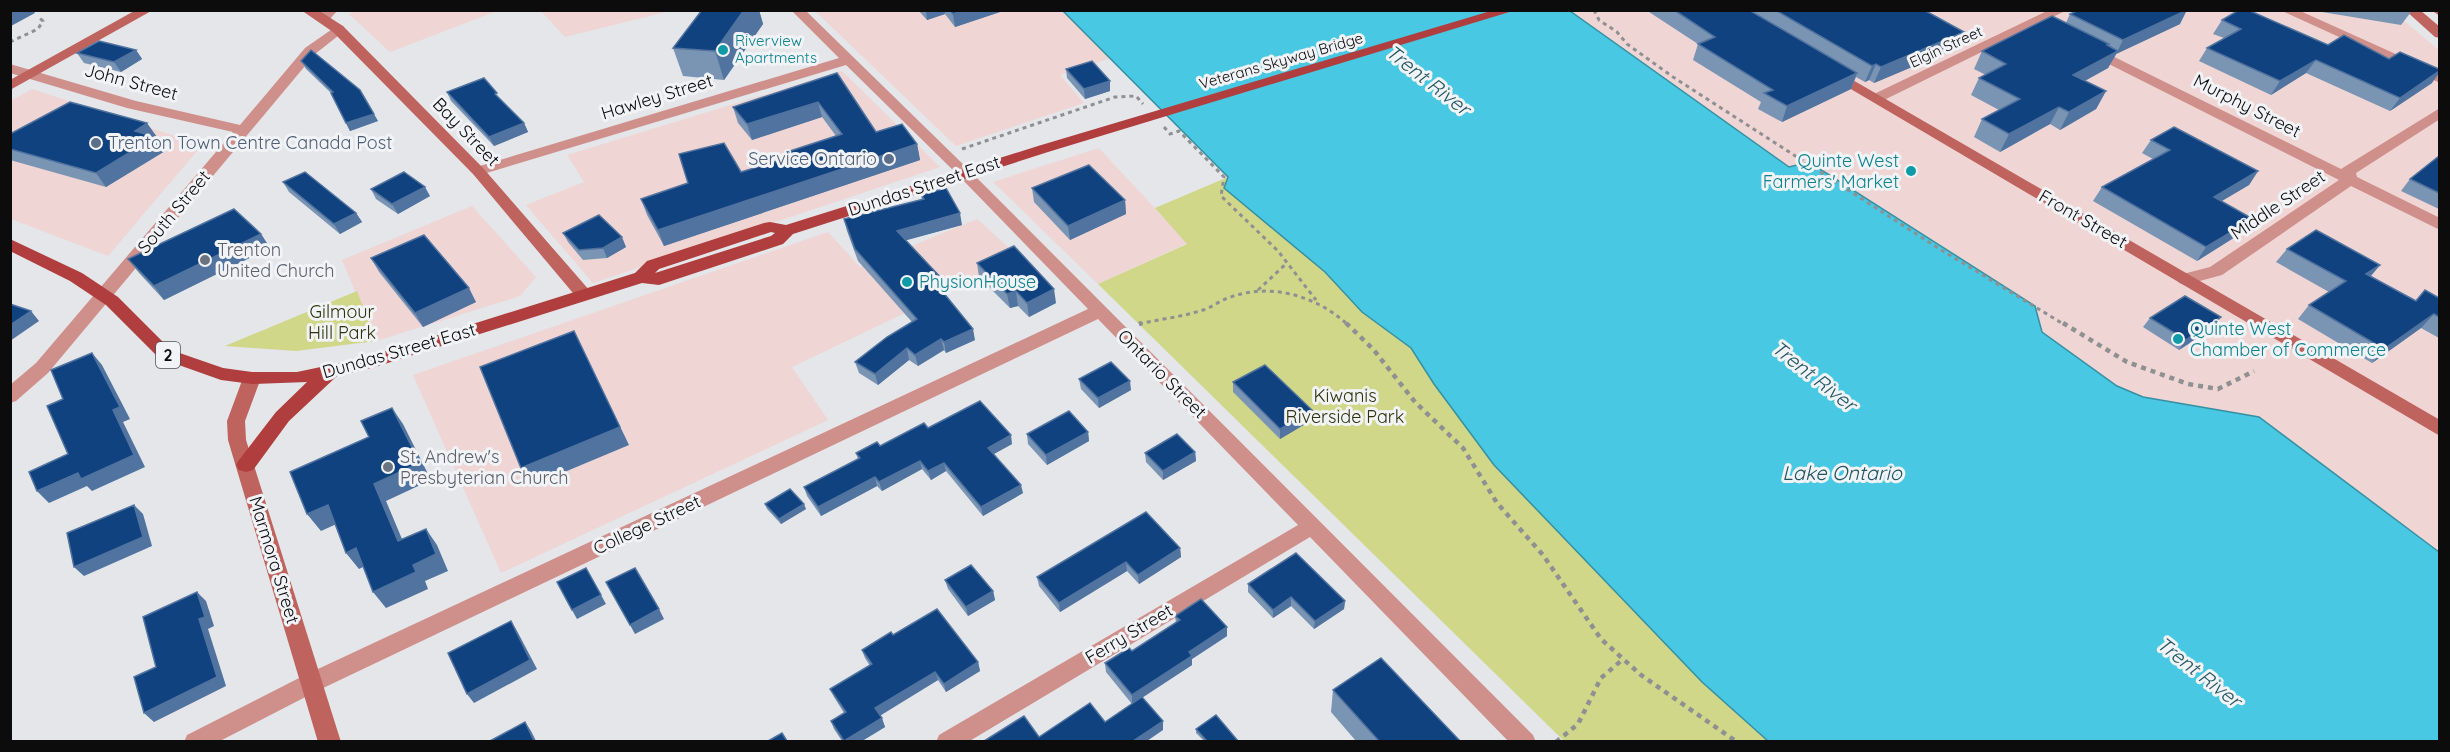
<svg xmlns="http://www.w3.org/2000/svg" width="2450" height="752" font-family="Quicksand,sans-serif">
<rect width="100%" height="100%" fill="#e4e6e9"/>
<g fill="#efd5d3">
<path d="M357,10H497V11L390,52L349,14Z"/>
<path d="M541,11H670L565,37Z"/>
<path d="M815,11H1063L1111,58L1060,75L1084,103L956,146Z"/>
<path d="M1571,11H2392L2439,50V552L2259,417L2143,397L2117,386L2042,332L2035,306L1809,162L1789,167Z"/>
<path d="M842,71L940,167L593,283L526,205L584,182L567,155Z"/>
<path d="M32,89L202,145L108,256L11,219L10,101Z"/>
<path d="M1099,148L1187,243L1098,284L993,182Z"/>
<path d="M472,206L536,277L520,296L376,341L342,260Z"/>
<path d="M977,219L1020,258L792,367L828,420L501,573L413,375L828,232L860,267Z"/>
</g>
<g fill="#d0d788">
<path d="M1228,177L1325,272L1362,312L1411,348L1434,384L1462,420L1702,682L1768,741H1564L1098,284L1187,244L1155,208Z"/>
<path d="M357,291L376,341L296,351L225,346Z"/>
</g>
<path fill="#48c8e2" stroke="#3690a2" stroke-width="1.5" d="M1063,11H1570L1789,167L1809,162L2035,306L2042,332L2117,386L2143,397L2259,417L2439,552V741H1768L1702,682L1494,465L1434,384L1411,348L1362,312L1325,272L1224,188L1228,177Z"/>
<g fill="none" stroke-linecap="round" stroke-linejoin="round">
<g stroke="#8f9092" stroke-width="3" stroke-dasharray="4 4" stroke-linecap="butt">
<path d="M1594,10L1599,20L1617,32L1627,44L1673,77L1938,248L2065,325"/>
<path d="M10,42L38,29L43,21L38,17"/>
<path d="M1164,127L1170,134L1179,131L1224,177L1221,196L1278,251L1316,300"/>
<path d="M962,149L1115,97L1136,96L1143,104"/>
<path d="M1258,290L1287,263"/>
<path d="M1139,324C1160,319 1182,317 1203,310C1211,308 1219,301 1228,298C1269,282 1316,295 1348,325"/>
</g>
<g stroke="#8f9092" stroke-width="4.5" stroke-dasharray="5 5" stroke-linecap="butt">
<path d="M1346,323L1373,349L1415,402L1463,448L1497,503L1543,555L1601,639L1641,675L1737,742"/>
<path d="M2063,323L2127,362L2188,384L2218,389L2254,371"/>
<path d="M1139,324L1142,323"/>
<path d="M1556,742L1578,724L1601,678L1622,660"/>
</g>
<g fill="#cf8f8b" fill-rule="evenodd">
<path d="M324,10H338L328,21H318L316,18Z"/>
<path d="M791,10H805L969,170L1533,735L1536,742H1509L1310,537L968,742H936L939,735L1298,525L1098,319L319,690L218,742H184L187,735L303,676L1088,309L959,176L846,65L483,174L478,176L470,171L473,168L839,58Z"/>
<path d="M2049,10H2067L1882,101L1877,102L1870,98L1872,95Z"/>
<path d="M2280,10H2298L2440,74V83Z"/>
<path d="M338,25L343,26L345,29L343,32L315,54L48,373L16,401L10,403V385L36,363L233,132L127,108L10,73V64L136,101L240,125L305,48Z"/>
<path d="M2090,45L2341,169L2440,108V119L2356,173L2357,177L2440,218V230L2351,186L2222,275L2185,285L2179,283L2177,279L2179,275L2210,267L2339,180L2085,52L2083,49Z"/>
</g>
<g fill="#bf635e" fill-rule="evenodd">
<path d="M136,10H153L10,90V80Z"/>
<path d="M301,10H318L343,26L483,168L590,291L592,295L590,299H578L473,174L333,32Z"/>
<path d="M2405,10H2420L2440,27V38L2435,37Z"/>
<path d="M2431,10H2440V16Z"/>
<path d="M1832,68L2440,420V436L1827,75L1825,72Z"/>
<path d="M252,372L258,373L261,378L245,421L246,440L341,742H318L228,440L227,421L243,378L246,373Z"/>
</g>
<path fill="#b03e3e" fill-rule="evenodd" d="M1494,10H1516L1048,152L793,234L783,244L659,285L642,283L375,367L337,376L289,421L253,470L246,472L239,470L236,465L239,460L276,412L307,382L252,384L221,380L159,358L106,305L70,281L10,251V239L82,273L118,297L171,350L223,368L252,372H297L368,357L635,273L647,261L764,223L770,222L786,225L1038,146ZM771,232L775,233L771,236L655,273L659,269Z"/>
</g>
<g fill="#7a94b4">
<path d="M702,10H759L763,24L724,80L683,76L673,48Z"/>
<path d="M918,10H1006L955,27L945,14L927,20Z"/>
<path d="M1646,10H1924L1964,32L1957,48L1874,83L1869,80L1865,82L1856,77L1851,89L1782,122L1758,109L1761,102L1693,60L1698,44Z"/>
<path d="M2320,10H2409L2411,12L2401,25L2322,12Z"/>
<path d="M2070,14L2180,24L2116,54L2108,68L2085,81L2106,91L2096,109L2060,130L2050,124L2000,152L1974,137L1982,119L1999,110L1971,95L1979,78L1986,75L1974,69L1982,51L2066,23Z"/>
<path d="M2222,20L2328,45L2432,83L2390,111L2306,73L2271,95L2199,61L2207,48L2224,38L2213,34Z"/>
<path d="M136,50L142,59L121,72L84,63L77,53Z"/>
<path d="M301,61L378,121L350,131L331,93L306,69Z"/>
<path d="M1066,69L1110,91L1085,99L1067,78Z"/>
<path d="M837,73L876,132L917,144L920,160L664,246L647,215L641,199L741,172L786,158L784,153L836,136L822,117L752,140L738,123L733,107Z"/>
<path d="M447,92L524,123L528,132L494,146L451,101Z"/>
<path d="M10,134L157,137L155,138L165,151L106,187L10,160Z"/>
<path d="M2151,140L2258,171L2249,185L2221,201L2253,219L2243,232L2197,261L2093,201L2102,187L2153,159L2142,153Z"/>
<path d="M2439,156V209L2401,191L2410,179Z"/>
<path d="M283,182L356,213L362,222L340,234L289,192Z"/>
<path d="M1032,188L1125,200L1126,214L1070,240L1034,202Z"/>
<path d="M371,189L430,196L398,214L376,199Z"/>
<path d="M921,195L962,225L906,240L948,293L945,295L975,340L946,353L944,350L918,366L909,360L878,385L859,373L855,362L912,322L858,261L847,231L844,219L922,200Z"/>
<path d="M563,233L626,247L607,258L583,260L568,242Z"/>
<path d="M261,234L270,248L164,300L139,273L128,259Z"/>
<path d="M2287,249L2380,265L2371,276L2415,301L2425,290L2439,298V338L2421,328L2372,363L2298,319L2309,305L2329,292L2276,262Z"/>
<path d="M371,258L476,302L423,327L379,272Z"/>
<path d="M977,263L1056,303L1029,317L1018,306L1010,308L979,277Z"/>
<path d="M2150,318L2214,327L2179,350L2143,327Z"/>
<path d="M1079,379L1131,390L1099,408L1081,389Z"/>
<path d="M1233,382L1312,420L1280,439L1233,392Z"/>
<path d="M928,428L1012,444L994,454L1023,493L983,516L946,471L931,480L922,469L882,491L877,486L821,516L807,496L804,487L858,459L856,453L880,446Z"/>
<path d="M1088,432L1089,441L1047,465L1028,444L1027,434Z"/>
<path d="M1195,452L1196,461L1163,480L1146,462L1145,453Z"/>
<path d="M765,504L806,509L781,524L767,509Z"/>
<path d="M1180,548L1181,557L1139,584L1127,571L1060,612L1039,586L1037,577Z"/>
<path d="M945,580L993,591L995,600L968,616L948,589Z"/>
<path d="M1248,584L1345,601L1344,609L1314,629L1291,606L1273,618L1248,592Z"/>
<path d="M1175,616L1227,636L1192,659V665L1142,698L1163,721V730L1105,722L1132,704L1106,672L1105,663L1132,651L1176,623Z"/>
<path d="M893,635L978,662L980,671L946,692L938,680L880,715L885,727L862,741H842L834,729L831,721L844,713L834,697L830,689L870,666L865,658L862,650Z"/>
<path d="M1333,690L1460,741H1356L1331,712Z"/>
<path d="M1196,729L1238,741H1204L1196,733Z"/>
</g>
<g fill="#50739f">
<path d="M10,10H33L35,13L11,26L10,25Z"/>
<path d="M744,10H759L763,24L724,80L715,51Z"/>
<path d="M926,10H944L945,14L927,20Z"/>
<path d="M964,10H1006L955,27L953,14Z"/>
<path d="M2187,10L2180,24L2116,54L2123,40Z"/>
<path d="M1964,32L1957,48L1874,83L1881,67Z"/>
<path d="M2109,44L2100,60L2118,51L2108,68L2064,92L2073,75Z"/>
<path d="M136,50L142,59L121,72L114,62Z"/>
<path d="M2316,60L2306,73L2271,95L2280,81Z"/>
<path d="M1876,64L1869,80L1865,82L1872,66Z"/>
<path d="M2439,71V73L2432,83L2390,111L2400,98Z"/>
<path d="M1857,73L1851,89L1782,122L1787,106Z"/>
<path d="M1110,81V91L1085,99L1084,89Z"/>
<path d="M2106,91L2096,109L2060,130L2069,112Z"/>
<path d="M818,102L822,117L752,140L747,124Z"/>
<path d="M2059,107L2050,124L2000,152L2009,134Z"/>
<path d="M374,114L378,121L350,131L346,123Z"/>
<path d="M147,123L157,137L155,138L165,151L106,187L96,173L135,131Z"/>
<path d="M524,123L528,132L494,146L489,137Z"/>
<path d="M917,144L920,160L664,246L658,230Z"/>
<path d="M2258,171L2249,185L2205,211L2214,197Z"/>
<path d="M425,187L430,196L398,214L392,204Z"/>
<path d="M1125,200L1126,214L1070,240L1068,226Z"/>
<path d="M356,213L362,222L340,234L334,224Z"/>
<path d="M960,213L962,225L900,242L897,231Z"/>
<path d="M2253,219L2243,232L2197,261L2206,247Z"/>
<path d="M261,234L270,248L164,300L154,286Z"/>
<path d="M622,237L626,247L607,258L603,248Z"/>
<path d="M2380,265L2368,279L2366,274Z"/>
<path d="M945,282L948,293L940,297L938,286Z"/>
<path d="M469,288L476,302L423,327L415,313Z"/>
<path d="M1054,289L1056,303L1029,317L1027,303Z"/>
<path d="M1016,291L1018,306L1010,308L1007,294Z"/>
<path d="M31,311L39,321L10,341V325Z"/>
<path d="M2434,314L2421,328L2372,363L2384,349Z"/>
<path d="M2221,317L2214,327L2179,350L2186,340Z"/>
<path d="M973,329L975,340L946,353L944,342Z"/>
<path d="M574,331L629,445L531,486L521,468Z"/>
<path d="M941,339L944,350L918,366L915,355Z"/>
<path d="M907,348L909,360L878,385L875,374Z"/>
<path d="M92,353L102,365L130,419L123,422L145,467L92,491L87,486L49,503L37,491L78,473L113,410Z"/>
<path d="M1130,381L1131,390L1099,408L1098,398Z"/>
<path d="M392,408L403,424L431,480L386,501L410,558L398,541L374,484Z"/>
<path d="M1313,411L1312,420L1280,439V429Z"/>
<path d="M1088,432L1089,441L1047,465L1046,455Z"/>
<path d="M1011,435L1012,444L990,456L988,448Z"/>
<path d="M1195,452L1196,461L1163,480V471Z"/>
<path d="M920,461L922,469L882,491L879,482Z"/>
<path d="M944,463L946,471L931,480L928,471Z"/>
<path d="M875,477L877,486L821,516L818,507Z"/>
<path d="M1021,485L1023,493L983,516L981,507Z"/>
<path d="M804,504L806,509L781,524L779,519Z"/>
<path d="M134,505L143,514L152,546L84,576L74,567Z"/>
<path d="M328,505L341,522L321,531L307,514Z"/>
<path d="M426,529L437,545L448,571L425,581L428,589L386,608L373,592L413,565Z"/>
<path d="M356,548L369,564L359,569L346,553Z"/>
<path d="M1180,548L1181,557L1139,584L1138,575Z"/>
<path d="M1126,562L1127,571L1060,612L1059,603Z"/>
<path d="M591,577L606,604L577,619L572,610Z"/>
<path d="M993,591L995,600L968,616L966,607Z"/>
<path d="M197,592L206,601L214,626L208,629L226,686L154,722L144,713Z"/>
<path d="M1291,597V606L1273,618V610Z"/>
<path d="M1345,601L1344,609L1314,629L1315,621Z"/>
<path d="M659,609L664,619L635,634L630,625Z"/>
<path d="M511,621L517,631L537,669L474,703L467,694Z"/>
<path d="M1227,627V636L1192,659V665L1132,704V695L1189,652Z"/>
<path d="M978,662L980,671L946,692L944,684Z"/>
<path d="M935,672L938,680L878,717L875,708Z"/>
<path d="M882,718L885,727L862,741H845Z"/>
<path d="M1163,721V730L1147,741H1133Z"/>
<path d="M525,722L531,731L536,741H534Z"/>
</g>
<g fill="#10427f" stroke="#50739f" stroke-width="1.5">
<path d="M702,10H744L715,51L673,48Z"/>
<path d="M950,10H964L953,14Z"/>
<path d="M1674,10H1749L1857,73L1787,106L1764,93L1773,90L1698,44L1715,37Z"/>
<path d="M1775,10H1924L1964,32L1881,67L1876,64L1872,66Z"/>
<path d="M2079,10H2187L2123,40L2070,14Z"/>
<path d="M2239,10H2248L2328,45L2344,35L2389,59L2400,52L2439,69V71L2400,98L2316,60L2280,81L2207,48L2241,29L2222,20Z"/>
<path d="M2052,16L2109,44L2107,45L2118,51L2073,75L2106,91L2069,112L2059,107L2009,134L1982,119L2020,99L1979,78L2006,64L1982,51Z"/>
<path d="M99,41L136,50L114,62L77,53Z"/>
<path d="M311,50L360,90L374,114L346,123L331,93L333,92L301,61Z"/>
<path d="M1092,61L1110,81L1084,89L1066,69Z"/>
<path d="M837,73L876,132L902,124L917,144L658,230L641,199L688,183L679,154L724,143L741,172L787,158L784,153L842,134L818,102L747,124L733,107Z"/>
<path d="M484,78L497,93L495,94L524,123L489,137L447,92Z"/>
<path d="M70,102L147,123L135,131L155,137L96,173L10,149V134Z"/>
<path d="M2174,127L2258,171L2214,197L2253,219L2206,247L2102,187L2170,150L2151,140Z"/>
<path d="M2439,156V193L2410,179Z"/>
<path d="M1089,165L1125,200L1068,226L1032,188Z"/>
<path d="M305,172L356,213L334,224L283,182Z"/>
<path d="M404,172L425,187L392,204L371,189Z"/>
<path d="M946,188L960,213L897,231L945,282L938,286L973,329L944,342L941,339L915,355L907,348L875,374L855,362L887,337L917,319L855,249L844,219L924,199L921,195Z"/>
<path d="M234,209L261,234L154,286L128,259Z"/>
<path d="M599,215L622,237L603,248L579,250L563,233Z"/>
<path d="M2316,230L2380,265L2366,274L2416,301L2425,290L2439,298V317L2434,314L2384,349L2309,305L2346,281L2287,249Z"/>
<path d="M424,235L469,288L415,313L371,258Z"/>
<path d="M1014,246L1054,289L1027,303L1016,291L1007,294L977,263Z"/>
<path d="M2185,296L2221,317L2186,340L2150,318Z"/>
<path d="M10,304L31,311L10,325Z"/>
<path d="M574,331L620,427L521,468L480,367Z"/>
<path d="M92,353L120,407L113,410L134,455L81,479L78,473L37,491L29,472L68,454L47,406L63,399L51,370Z"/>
<path d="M1111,362L1130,381L1098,398L1079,379Z"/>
<path d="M1265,365L1313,411L1280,429L1233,382Z"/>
<path d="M980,401L1011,435L988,448L1021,485L981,507L944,463L928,471L920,461L879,482L875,477L818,507L804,487L860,458L856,453L877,442L880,446L924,423L928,428Z"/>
<path d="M392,408L420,463L374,484L398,541L426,529L436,554L413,565L416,572L373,592L356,548L346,553L328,505L307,514L290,472L369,437L361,421Z"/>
<path d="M1069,411L1088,432L1046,455L1027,434Z"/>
<path d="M1177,434L1195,452L1163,471L1145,453Z"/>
<path d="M790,489L804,504L779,519L765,504Z"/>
<path d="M134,505L143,537L74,567L67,533Z"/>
<path d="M1146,512L1180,548L1138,575L1126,562L1059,603L1037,577Z"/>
<path d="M1296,553L1345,601L1315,621L1291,597L1273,610L1248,584Z"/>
<path d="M971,565L993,591L966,607L945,580Z"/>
<path d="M586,568L601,595L572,610L557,582Z"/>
<path d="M635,568L659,609L630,625L606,582Z"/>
<path d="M197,592L205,617L199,619L217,677L144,713L134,677L156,667L143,617Z"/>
<path d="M1201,599L1227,627L1189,652L1192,656L1132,695L1105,663L1129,648L1132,651L1180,620L1175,616Z"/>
<path d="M937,609L978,662L944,684L935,672L875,708L882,718L844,741L831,721L846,712L830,689L872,664L862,650L891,632L893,635Z"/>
<path d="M511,621L530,660L467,694L448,653Z"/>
<path d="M1381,658L1460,741H1379L1333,690Z"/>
<path d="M1142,697L1163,721L1133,741H984L1024,716L1039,737L1090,703L1105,722Z"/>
<path d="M1216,715L1238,741H1207L1196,729Z"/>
<path d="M525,722L534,741H490Z"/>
<path d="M782,733L787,741H768Z"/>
</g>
<g fill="#0f9aa8" stroke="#f1f3f6" stroke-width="2">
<circle cx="723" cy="50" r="6"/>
<circle cx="1911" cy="171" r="6"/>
<circle cx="907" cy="282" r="6"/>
<circle cx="2178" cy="339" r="6"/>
</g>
<g fill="#5c6f8a" stroke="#f1f3f6" stroke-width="2">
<circle cx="96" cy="143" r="6"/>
<circle cx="889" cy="159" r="6"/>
</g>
<g fill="#6b7280" stroke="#f1f3f6" stroke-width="2">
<circle cx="205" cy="260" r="6"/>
<circle cx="388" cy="467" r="6"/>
</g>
<g text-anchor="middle" stroke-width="6" stroke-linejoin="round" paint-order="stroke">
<g font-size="15" fill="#0d838f" stroke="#f1f3f6" text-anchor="start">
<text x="735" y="46">Riverview<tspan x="735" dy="17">Apartments</tspan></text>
</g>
<g font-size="15" fill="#0c0c0d" stroke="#f1f3f6">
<text transform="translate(1946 47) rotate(-25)" y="5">Elgin Street</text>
<text transform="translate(1281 61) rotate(-16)" y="5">Veterans Skyway Bridge</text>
</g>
<rect fill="#f1f3f6" stroke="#515153" stroke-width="1.5" x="156" y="342" width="24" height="26" rx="4.5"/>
<g font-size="16" font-weight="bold" fill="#0c0c0d">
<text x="168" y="361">2</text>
</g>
<g font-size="18" fill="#0c0c0d" stroke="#f1f3f6">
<text transform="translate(131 82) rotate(15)" y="6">John Street</text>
<text transform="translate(657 97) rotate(-17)" y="6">Hawley Street</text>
<text transform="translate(2247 106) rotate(27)" y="6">Murphy Street</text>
<text transform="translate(466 132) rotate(46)" y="6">Bay Street</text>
<text transform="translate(924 186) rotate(-18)" y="6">Dundas Street East</text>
<text transform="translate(2278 205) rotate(-34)" y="6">Middle Street</text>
<text transform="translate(174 212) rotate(-50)" y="6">South Street</text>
<text transform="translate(2083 219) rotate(30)" y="6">Front Street</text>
<text transform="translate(399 351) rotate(-16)" y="6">Dundas Street East</text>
<text transform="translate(1162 374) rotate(45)" y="6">Ontario Street</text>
<text transform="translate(647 525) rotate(-25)" y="6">College Street</text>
<text transform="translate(274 560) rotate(73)" y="6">Marmora Street</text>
<text transform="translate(1129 634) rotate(-31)" y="6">Ferry Street</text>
</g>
<g font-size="18" fill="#4e5e75" stroke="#f1f3f6" text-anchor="start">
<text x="108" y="149">Trenton Town Centre Canada Post</text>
<text x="877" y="165" text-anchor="end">Service Ontario</text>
</g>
<g font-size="18" fill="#0d838f" stroke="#f1f3f6" text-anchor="start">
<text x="1899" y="167" text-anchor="end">Quinte West<tspan x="1899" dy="21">Farmers' Market</tspan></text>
<text x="919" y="288">PhysionHouse</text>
<text x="2190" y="335">Quinte West<tspan x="2190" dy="21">Chamber of Commerce</tspan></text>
</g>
<g font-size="18" fill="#5b616d" stroke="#f1f3f6" text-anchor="start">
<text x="217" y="256">Trenton<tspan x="217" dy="21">United Church</tspan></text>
<text x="400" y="463">St. Andrew's<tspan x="400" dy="21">Presbyterian Church</tspan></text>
</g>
<g font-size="18" fill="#2f320a" stroke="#f1f3f6">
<text x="342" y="318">Gilmour<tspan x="342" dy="21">Hill Park</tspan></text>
<text x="1345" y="402">Kiwanis<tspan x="1345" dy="21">Riverside Park</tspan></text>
</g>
<g font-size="20" font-style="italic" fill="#215661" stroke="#f1f3f6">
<text transform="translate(1428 80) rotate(38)" y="7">Trent River</text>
<text transform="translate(1814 376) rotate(38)" y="7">Trent River</text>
<text x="1842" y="480">Lake Ontario</text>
<text transform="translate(2199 672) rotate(38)" y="7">Trent River</text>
</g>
</g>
<rect width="2450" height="752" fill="none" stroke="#0c0c0d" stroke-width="24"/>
</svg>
